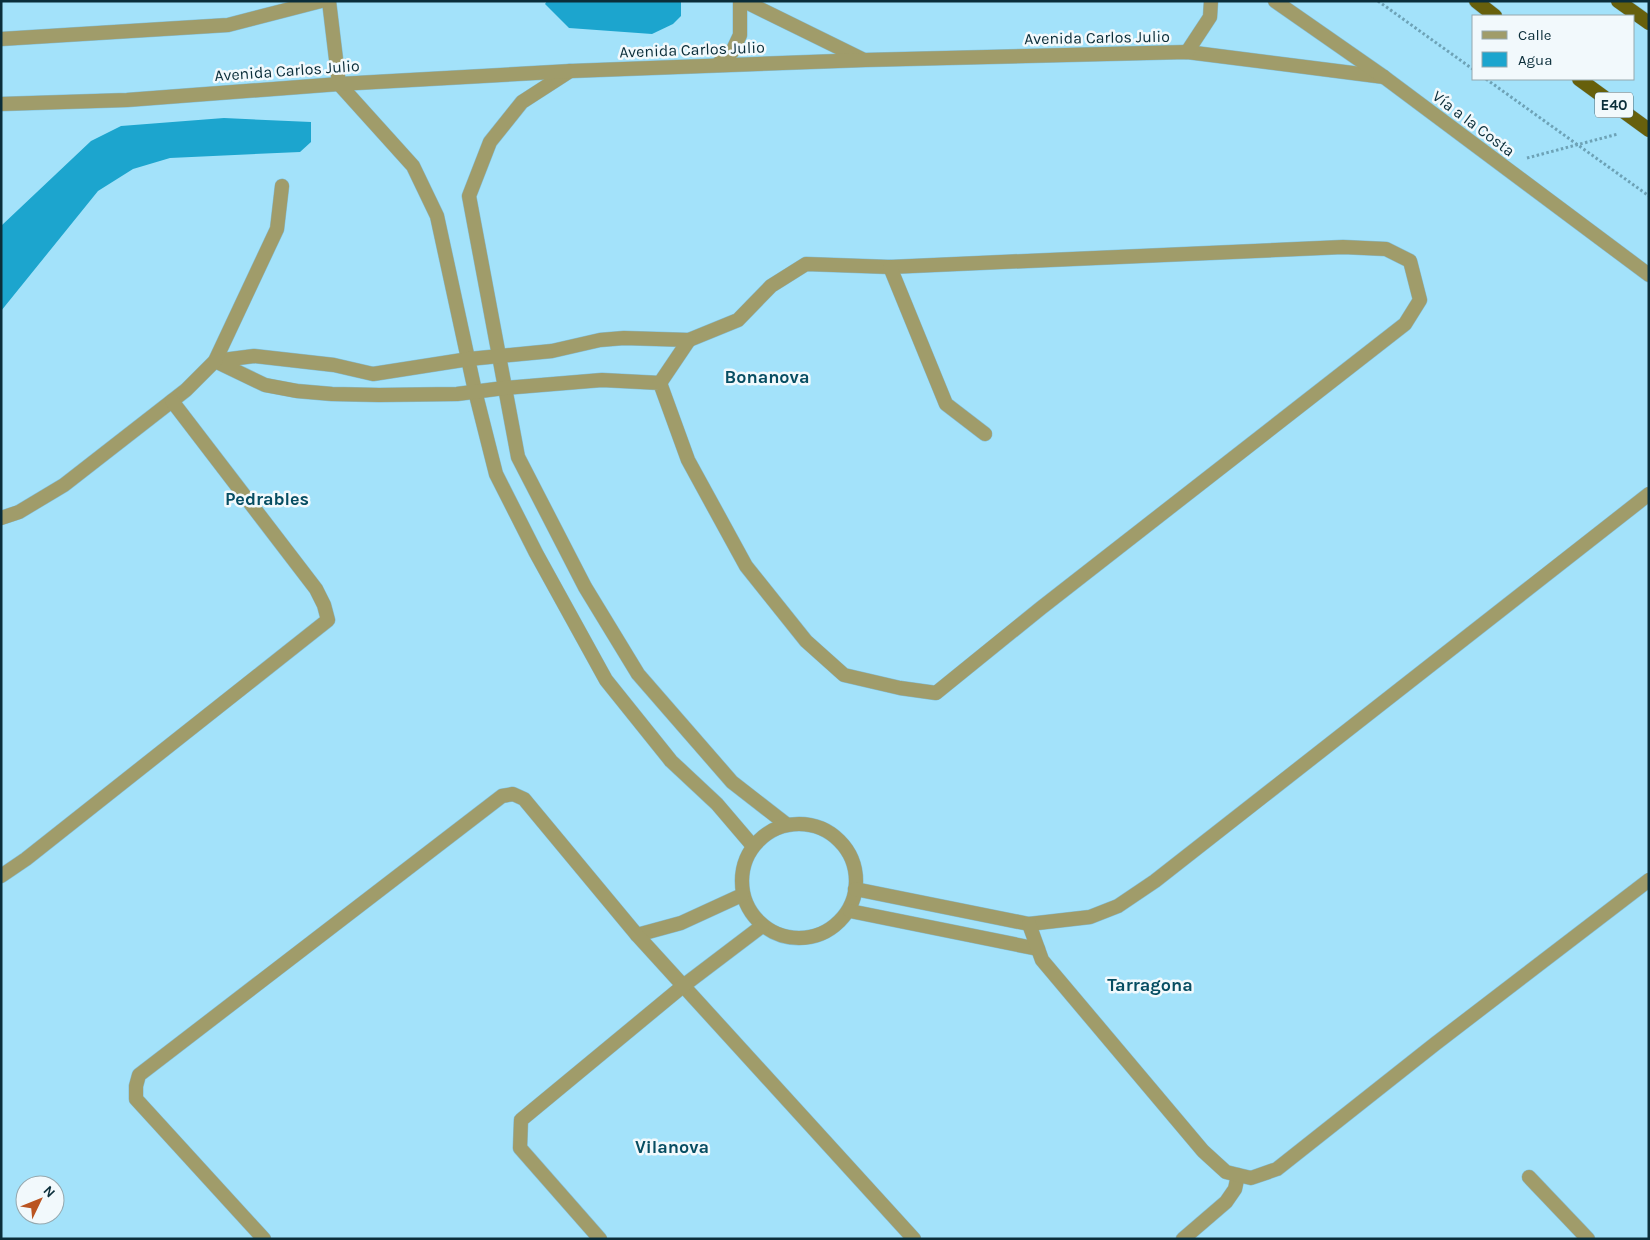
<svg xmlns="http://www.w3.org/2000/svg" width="1650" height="1240" font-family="Karla,sans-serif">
<rect width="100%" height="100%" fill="#a3e2fa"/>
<g fill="#1ca5ce">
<path d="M547,1H681V16L673,24L652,34L569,28L545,4Z"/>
<path d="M224,118L311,122V142L300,152L170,158L133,169L98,191L1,311V226L91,141L121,126Z"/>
</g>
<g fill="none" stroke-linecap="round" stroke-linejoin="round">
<defs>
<path id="service" d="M1183,1239L1226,1202L1235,1189L1238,1175"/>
<g id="minor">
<path d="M329,1L339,84L413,166L437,216L475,391L496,474L536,553L606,680L671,761L717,804L752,845"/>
<path d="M744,1L862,59"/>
<path d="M1,39L228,25L321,1"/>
<path d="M717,65L732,52L740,35V1"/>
<path d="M570,71L522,102L490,142L469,196L518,457L585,587L638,674L732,782L786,824"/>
<path d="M1,104L127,100L339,84L571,71L865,60L1187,52L1384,77"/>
<path d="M1343,247L1386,249L1410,261L1420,300L1405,324L1041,608L936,693L900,688L844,675L806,641L746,566L688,460L660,383L602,380L504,388L457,394L379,395L332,394L297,391L265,385L215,361L254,356L334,365L373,374L469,359L552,351L600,340L624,338L689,340L738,320L771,286L806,264L890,267Z"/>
<path d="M890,267L946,404L985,434"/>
<path d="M660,383L689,340"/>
<path d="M1,518L19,512L64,485L186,390L215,361L277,229L282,186"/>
<circle cx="799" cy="881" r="57"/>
<path d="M1,876L26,859L328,620L324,605L316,589L172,401"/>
<path d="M855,889L1029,924L1090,917L1118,906L1155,881L1649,494"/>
<path d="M850,911L1038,949"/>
<path d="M1029,924L1042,960L1203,1151L1226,1172L1238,1175L1251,1178L1277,1169L1435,1044L1649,880"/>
<path d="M637,935L681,923L742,895"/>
<path d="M1529,1177L1588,1239"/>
<path d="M264,1239L136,1099V1086L139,1075L502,796L513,794L524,799L637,935L914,1239"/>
<path d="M600,1239L520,1148L521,1120L683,986L762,926"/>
</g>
<g id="tertiary">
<path d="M1275,1L1384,77L1649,275"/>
<path d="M1187,52L1210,17L1211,1"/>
</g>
<g id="trunk">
<path d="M1476,1L1495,16"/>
<path d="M1618,1L1649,23"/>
<path d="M1579,79L1649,130"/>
</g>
</defs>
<use href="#service" stroke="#85bed4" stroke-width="15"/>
<use href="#minor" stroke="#85bed4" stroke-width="15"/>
<use href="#tertiary" stroke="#85bed4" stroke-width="15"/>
<use href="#trunk" stroke="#85bed4" stroke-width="15"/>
<g stroke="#6da2b6" stroke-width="3" stroke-dasharray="2.5 2.5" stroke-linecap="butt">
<path d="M1378,1L1474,70"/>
<path d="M1486,79L1649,196"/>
<path d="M1527,158L1618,134"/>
</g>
<use href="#service" stroke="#a09c6a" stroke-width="14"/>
<use href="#minor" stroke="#a09c6a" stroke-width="14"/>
<use href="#tertiary" stroke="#a09c6a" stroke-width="14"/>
<use href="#trunk" stroke="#67600c" stroke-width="14"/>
</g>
<g text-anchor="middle" stroke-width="5" stroke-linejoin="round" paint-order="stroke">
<rect fill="#f2f9fc" stroke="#506b74" stroke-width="1" x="1595" y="92.5" width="38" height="25" rx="4"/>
<g font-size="15" font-weight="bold" fill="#0b2e3a">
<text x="1614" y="110">E40</text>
</g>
<g font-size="16" fill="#0b2e3a" stroke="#f2f9fc">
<text transform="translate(1097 37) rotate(-1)" y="6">Avenida Carlos Julio</text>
<text transform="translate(692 49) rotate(-2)" y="6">Avenida Carlos Julio</text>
<text transform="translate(287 70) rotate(-4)" y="6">Avenida Carlos Julio</text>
<text transform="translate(1474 123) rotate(37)" y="6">Vía a la Costa</text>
</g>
<g font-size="18" font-weight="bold" fill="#064d62" stroke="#f2f9fc">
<text x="767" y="383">Bonanova</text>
<text x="267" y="505">Pedrables</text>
<text x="1150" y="991">Tarragona</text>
<text x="672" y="1153">Vilanova</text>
</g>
</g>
<rect width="1650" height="1240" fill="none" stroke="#0b2e3a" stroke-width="5"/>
<rect x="1472" y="15" width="162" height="65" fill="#f2f9fc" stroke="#96a8ae"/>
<rect x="1482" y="31" width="25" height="8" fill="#a09c6a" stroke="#96a8ae"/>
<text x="1518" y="40" font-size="15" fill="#0b2e3a">Calle</text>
<rect x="1482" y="52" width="25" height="15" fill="#1ca5ce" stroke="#96a8ae"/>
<text x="1518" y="65" font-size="15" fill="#0b2e3a">Agua</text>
<g transform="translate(40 1200) rotate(47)"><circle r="24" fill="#f2f9fc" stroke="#96a8ae"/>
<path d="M0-4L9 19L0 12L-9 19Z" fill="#ba5522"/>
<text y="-8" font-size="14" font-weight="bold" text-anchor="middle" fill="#0b2e3a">N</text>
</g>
</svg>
